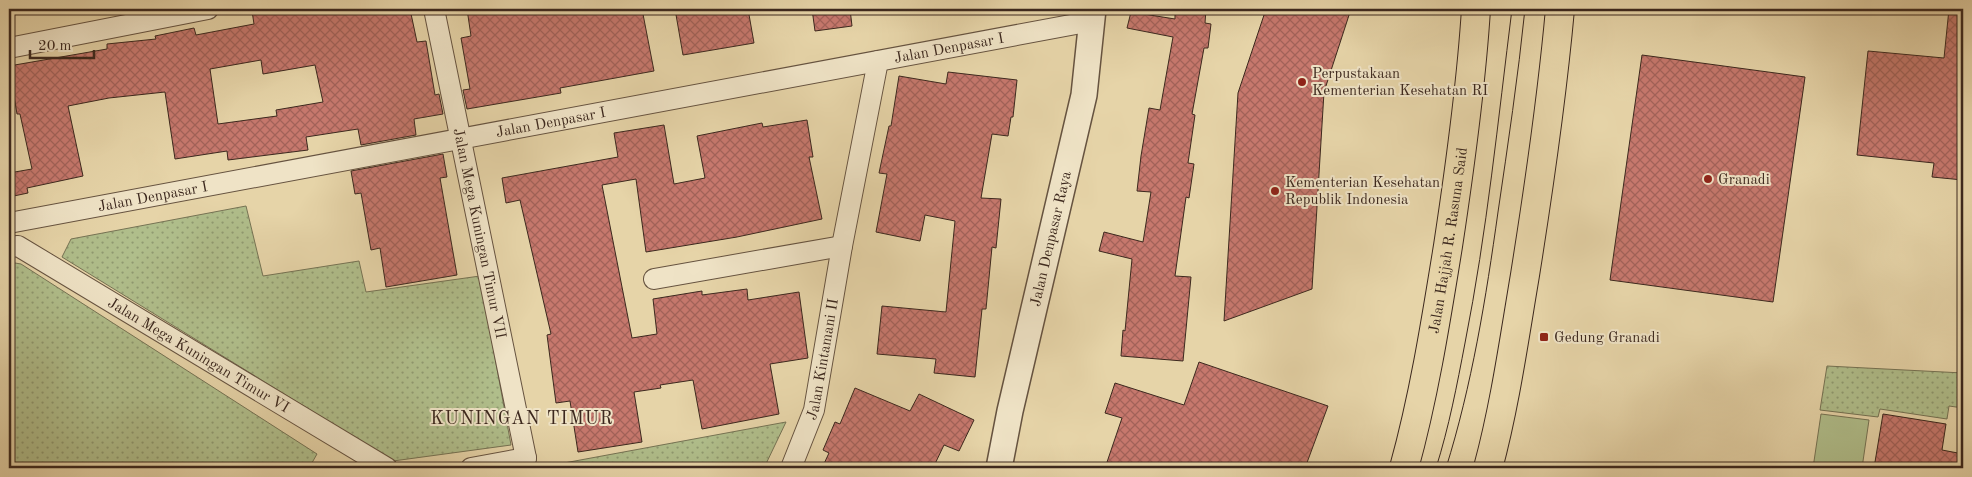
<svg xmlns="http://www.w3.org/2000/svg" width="1972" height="477" font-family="'Old Standard TT',serif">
<defs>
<pattern id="grass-dots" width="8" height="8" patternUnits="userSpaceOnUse" patternTransform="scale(1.25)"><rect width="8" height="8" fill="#b0be8b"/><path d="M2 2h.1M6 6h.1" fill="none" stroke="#909a71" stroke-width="1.8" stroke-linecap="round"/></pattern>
<pattern id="building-cross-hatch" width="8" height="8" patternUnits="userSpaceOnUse" patternTransform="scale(1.25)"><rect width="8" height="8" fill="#c6786d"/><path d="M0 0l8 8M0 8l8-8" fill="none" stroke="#a26259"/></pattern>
</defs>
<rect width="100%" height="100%" fill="#e6d4a8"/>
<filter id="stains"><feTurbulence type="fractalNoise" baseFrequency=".004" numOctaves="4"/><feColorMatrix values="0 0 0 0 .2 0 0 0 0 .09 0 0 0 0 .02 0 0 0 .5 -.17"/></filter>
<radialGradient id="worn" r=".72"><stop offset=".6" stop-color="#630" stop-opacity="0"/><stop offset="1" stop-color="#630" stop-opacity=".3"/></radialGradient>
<g fill="url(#grass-dots)" stroke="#767354">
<path d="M246,206L263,276L359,261L366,292L480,276L511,445L393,461L62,257L71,239Z"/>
<path d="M9,262L21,264L317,454L309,468H9Z"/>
<path d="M1827,366L1963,373V408L1949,406L1947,419L1880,409L1878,417L1820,410Z"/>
<path d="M786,422L764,468H537Z"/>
</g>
<path fill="#b0be8b" stroke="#767354" d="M1821,414L1869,420L1862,468H1813Z"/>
<g fill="url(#building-cross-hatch)" stroke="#3c281e" fill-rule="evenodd">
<path d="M266,9H410L417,42L426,41L435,95L439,94L443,114L414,119L416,135L361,145L358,129L306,137L308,150L228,160L227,151L175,159L165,92L109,98L68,106L83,176L27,188L28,193L9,197V173L32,169L20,114H17L9,66L107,49V44L156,39L155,36L194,28L196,35L254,24L252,11ZM261,60L263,74L315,65L323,102L276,110L277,116L218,124L210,69Z"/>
<path d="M467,9H642L654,71L560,88L561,93L467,109L463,90L470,89L461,38L471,36Z"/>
<path d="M675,9H748L754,43L683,55Z"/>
<path d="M812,9H850L852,26L815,31Z"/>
<path d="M1175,9H1206L1205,23L1211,24L1208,48H1204L1192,114L1195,115L1188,163L1194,164L1189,198L1186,197L1175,276L1191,277L1183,361L1121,356L1123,330L1125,331L1132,259L1099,251L1104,232L1143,242L1151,192L1137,191L1141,156L1149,108L1160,110L1173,37L1127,28L1131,12L1175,19Z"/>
<path d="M1266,9H1351L1324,92L1312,289L1224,321L1238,93Z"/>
<path d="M1949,9H1963V180L1932,177L1934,163L1857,155L1868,51L1944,58Z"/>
<path d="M1642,55L1805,77L1773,302L1610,280Z"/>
<path d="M948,72L1017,80L1013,117H1011L1008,136L992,134L981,198L1001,199L996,248L992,247L986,309H982L975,377L934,373L936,359L877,354L882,306L946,312L955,221L925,215L920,241L876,232L887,174L879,173L889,126H891L899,76L946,84Z"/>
<path d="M807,120L813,157H809L822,219L737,237L646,252L636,179L602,185L632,338L657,334L653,299L702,291V295L747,289L748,300L799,292L808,358L770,364L779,414L702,429L693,380L660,385L661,388L634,392L642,442L578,452L570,401L556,403L547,335L551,334L520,200L506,203L502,178L618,157L614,133L664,125L674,184L705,178L697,136L762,123L763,127Z"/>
<path d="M443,154L447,177L440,178L457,275L386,287L380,248L371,250L361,193L355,194L351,171Z"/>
<path d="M1199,362L1328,406L1305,468H1105L1122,418L1105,413L1115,383L1184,405Z"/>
<path d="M855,388L910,411L919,394L974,420L959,451L944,445L933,468H822L829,453L823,450L835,422L840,424Z"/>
<path d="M1883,414L1946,424L1942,450L1963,454V468H1874Z"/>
</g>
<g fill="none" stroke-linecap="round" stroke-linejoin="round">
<defs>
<g id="minor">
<path id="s1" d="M434,9L526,458"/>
<path d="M9,48L208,9"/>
<path id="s2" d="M9,223L1092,21"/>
<path id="s3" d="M9,247L18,246L387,468"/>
<path d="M654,279L842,246"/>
<path d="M471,468L526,458"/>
<path id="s4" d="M791,468L814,410L842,246L878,61"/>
</g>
<g id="tertiary">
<path id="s5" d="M999,468L1010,411L1084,95L1093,9"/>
</g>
<g id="primary">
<path id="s6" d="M1404,468C1424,396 1436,320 1448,246C1460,167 1471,88 1476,9"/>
<path d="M1488,468C1505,405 1514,340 1525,275C1539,187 1552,98 1560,9"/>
</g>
</defs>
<use href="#minor" stroke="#665340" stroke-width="22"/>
<use href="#tertiary" stroke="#665340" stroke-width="28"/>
<use href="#primary" stroke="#3c281e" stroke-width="30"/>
<use href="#minor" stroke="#efe3c6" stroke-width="20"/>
<use href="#tertiary" stroke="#efe3c6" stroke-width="25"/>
<use href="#primary" stroke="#e6d4a8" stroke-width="28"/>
<g stroke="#3c281e" stroke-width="1">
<path d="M1436,468C1449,427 1457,385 1465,343C1487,232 1498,120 1512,9"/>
<path d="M1446,468C1472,385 1486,298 1498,212C1508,144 1518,77 1525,9"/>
</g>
</g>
<g fill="#8f2418" stroke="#efe3c6" stroke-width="2">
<circle cx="1302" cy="82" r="5"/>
<circle cx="1708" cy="179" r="5"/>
<circle cx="1275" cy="191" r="5"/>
<rect x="1539" y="332" width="10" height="10" rx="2.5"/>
</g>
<g text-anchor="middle" stroke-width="4" stroke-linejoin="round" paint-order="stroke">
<g font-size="15" fill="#3c281e" stroke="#efe3c6">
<text dy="5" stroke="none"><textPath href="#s2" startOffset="956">Jalan Denpasar I</textPath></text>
<text dy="5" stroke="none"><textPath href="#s2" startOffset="551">Jalan Denpasar I</textPath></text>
<text dy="5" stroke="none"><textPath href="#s2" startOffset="146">Jalan Denpasar I</textPath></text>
<text dy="5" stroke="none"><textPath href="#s1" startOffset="229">Jalan Mega Kuningan Timur VII</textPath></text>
<text dy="5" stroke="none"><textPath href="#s5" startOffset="235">Jalan Denpasar Raya</textPath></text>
<text dy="5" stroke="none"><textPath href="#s6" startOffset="232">Jalan Hajjah R. Rasuna Said</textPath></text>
<text dy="5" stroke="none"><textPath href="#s3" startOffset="220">Jalan Mega Kuningan Timur VI</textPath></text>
<text dy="5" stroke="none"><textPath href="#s4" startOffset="114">Jalan Kintamani II</textPath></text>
</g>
<g font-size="15" fill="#3c281e" stroke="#efe3c6" text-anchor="start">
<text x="1312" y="78">Perpustakaan<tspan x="1312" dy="17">Kementerian Kesehatan RI</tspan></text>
<text x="1718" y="184">Granadi</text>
<text x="1285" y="187">Kementerian Kesehatan<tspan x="1285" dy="17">Republik Indonesia</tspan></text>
<text x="1554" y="342">Gedung Granadi</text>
</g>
<g font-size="18" letter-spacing="1" fill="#3c281e" stroke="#efe3c6">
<text x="522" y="424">KUNINGAN TIMUR</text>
</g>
</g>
<rect width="1972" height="477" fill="none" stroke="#e6d4a8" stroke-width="30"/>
<rect x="10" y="10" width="1952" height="457" fill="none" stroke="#3c281e" stroke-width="2.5"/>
<rect x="15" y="15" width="1942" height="447" fill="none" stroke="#3c281e"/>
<path d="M30 50v8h64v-8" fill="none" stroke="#3c281e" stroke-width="2.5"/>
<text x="38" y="50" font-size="15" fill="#3c281e" stroke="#efe3c6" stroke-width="4" paint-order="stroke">20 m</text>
<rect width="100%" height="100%" filter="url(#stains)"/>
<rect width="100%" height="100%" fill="url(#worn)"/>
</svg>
